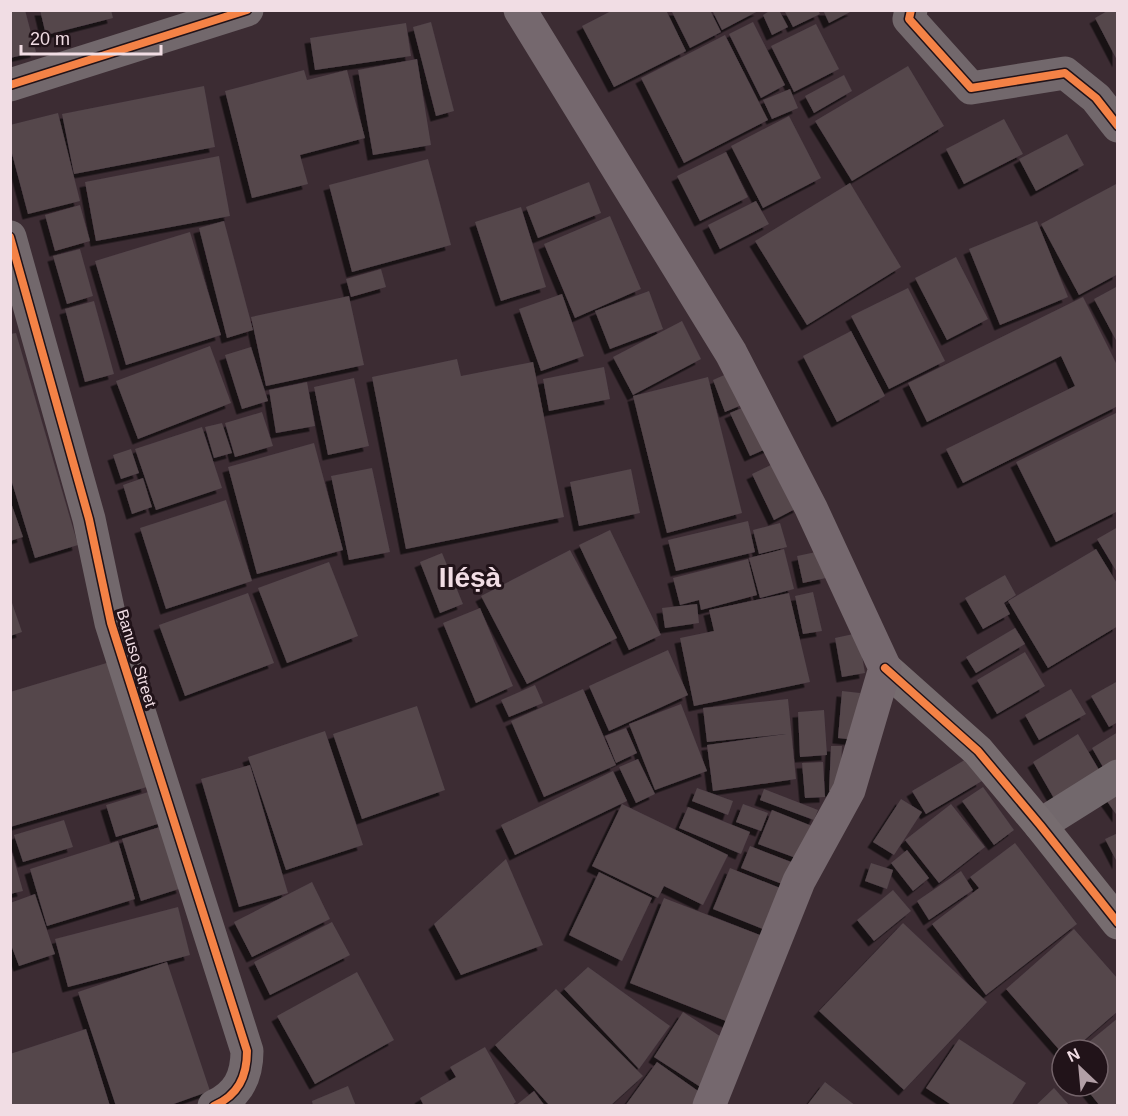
<svg xmlns="http://www.w3.org/2000/svg" width="1128" height="1116" font-family="Helvetica,sans-serif">
<defs>
<filter id="shadow"><feDropShadow dx="-5.5" dy="5.5" stdDeviation="0" flood-color="#0009"/></filter>
</defs>
<rect width="100%" height="100%" fill="#3c2c33"/>
<g fill="#54464c" filter="url(#shadow)">
<path d="M10,10H25L36,52L10,58Z"/>
<path d="M40,10H111L113,18L46,35Z"/>
<path d="M613,10H666L686,51L614,87L582,26Z"/>
<path d="M671,10H710L721,32L690,48Z"/>
<path d="M712,10H760L722,30Z"/>
<path d="M771,10H779L788,27L772,35L763,15Z"/>
<path d="M784,10H818L820,14L793,27Z"/>
<path d="M823,10H854L829,23Z"/>
<path d="M1109,10H1118V62L1095,18Z"/>
<path d="M431,22L454,111L436,116L413,27Z"/>
<path d="M753,22L785,85L761,98L729,34Z"/>
<path d="M406,23L411,56L315,70L310,38Z"/>
<path d="M816,24L839,69L794,92L771,46Z"/>
<path d="M725,35L768,120L684,163L641,78Z"/>
<path d="M417,59L431,145L373,155L358,70Z"/>
<path d="M908,66L944,126L852,181L815,121Z"/>
<path d="M304,70L307,80L347,70L365,138L300,155L308,184L252,198L225,91Z"/>
<path d="M844,75L852,91L814,113L805,96Z"/>
<path d="M204,86L215,147L74,174L62,114Z"/>
<path d="M790,89L798,108L772,119L763,100Z"/>
<path d="M58,113L80,201L28,214L10,146V125Z"/>
<path d="M789,116L821,178L763,208L731,146Z"/>
<path d="M1004,119L1023,154L964,184L946,149Z"/>
<path d="M1067,134L1084,165L1036,191L1019,159Z"/>
<path d="M726,152L748,197L700,221L677,176Z"/>
<path d="M219,156L230,216L96,241L85,182Z"/>
<path d="M428,159L451,245L352,272L329,185Z"/>
<path d="M589,182L601,213L538,238L526,207Z"/>
<path d="M850,183L901,267L807,325L755,241Z"/>
<path d="M1118,183V274L1079,295L1041,224Z"/>
<path d="M756,201L769,224L720,249L708,225Z"/>
<path d="M80,205L90,241L55,251L45,215Z"/>
<path d="M521,207L546,287L501,301L475,222Z"/>
<path d="M610,216L641,289L575,318L544,244Z"/>
<path d="M224,221L253,330L227,338L199,228Z"/>
<path d="M1037,221L1068,297L1000,325L969,249Z"/>
<path d="M190,232L221,335L126,365L95,261Z"/>
<path d="M80,249L93,296L67,304L53,256Z"/>
<path d="M956,257L988,319L947,340L915,278Z"/>
<path d="M381,269L386,287L351,297L346,279Z"/>
<path d="M1118,286V344L1094,299Z"/>
<path d="M908,288L945,361L889,389L851,316Z"/>
<path d="M649,291L663,329L610,349L595,311Z"/>
<path d="M562,294L584,356L541,371L519,309Z"/>
<path d="M349,296L364,365L266,386L251,317Z"/>
<path d="M1083,297L1118,367V406L963,483L946,449L1075,386L1061,356L927,422L908,383Z"/>
<path d="M94,301L114,374L85,382L65,309Z"/>
<path d="M682,321L701,359L633,395L613,357Z"/>
<path d="M851,331L885,396L837,422L803,356Z"/>
<path d="M16,333L78,545L35,558L10,476V334Z"/>
<path d="M210,346L231,403L138,439L116,381Z"/>
<path d="M251,347L268,401L242,409L225,355Z"/>
<path d="M457,359L461,376L533,362L564,517L406,549L372,377Z"/>
<path d="M604,367L610,399L549,411L543,379Z"/>
<path d="M731,372L744,404L725,412L713,380Z"/>
<path d="M708,377L742,513L667,533L633,396Z"/>
<path d="M354,378L369,446L328,455L314,387Z"/>
<path d="M307,382L315,426L276,433L269,390Z"/>
<path d="M754,403L773,446L750,456L730,413Z"/>
<path d="M262,412L273,446L235,457L225,423Z"/>
<path d="M1118,412V511L1056,542L1016,462Z"/>
<path d="M222,423L232,453L214,458L205,427Z"/>
<path d="M202,427L222,488L156,510L135,449Z"/>
<path d="M314,443L343,550L257,574L228,467Z"/>
<path d="M131,449L139,473L121,479L113,455Z"/>
<path d="M777,462L799,507L774,520L752,474Z"/>
<path d="M372,468L390,552L349,560L331,476Z"/>
<path d="M631,469L640,513L579,526L570,482Z"/>
<path d="M143,478L152,507L132,514L123,485Z"/>
<path d="M10,500L23,537L10,541Z"/>
<path d="M226,500L252,581L166,609L140,528Z"/>
<path d="M748,521L755,552L676,571L668,540Z"/>
<path d="M780,523L787,547L759,554L753,530Z"/>
<path d="M1118,527V574L1097,539Z"/>
<path d="M610,530L661,635L629,650L579,545Z"/>
<path d="M784,549L794,589L760,598L749,558Z"/>
<path d="M1096,549L1118,585V626L1048,668L1008,601Z"/>
<path d="M570,550L617,638L527,684L481,596Z"/>
<path d="M821,551L826,578L803,583L797,556Z"/>
<path d="M442,553L463,604L440,613L420,562Z"/>
<path d="M748,559L757,595L701,610L699,600L680,605L673,578Z"/>
<path d="M329,562L358,636L287,663L258,588Z"/>
<path d="M1005,575L1016,595L1004,603L1010,614L983,629L965,598Z"/>
<path d="M813,592L822,631L803,634L795,596Z"/>
<path d="M248,593L274,663L185,696L159,625Z"/>
<path d="M789,593L810,682L694,706L680,638L714,631L709,610Z"/>
<path d="M10,597L22,632L10,636Z"/>
<path d="M697,604L699,623L665,628L662,608Z"/>
<path d="M480,608L513,686L476,703L443,623Z"/>
<path d="M1015,628L1025,644L976,673L966,657Z"/>
<path d="M858,633L865,673L842,677L835,638Z"/>
<path d="M668,650L688,695L609,731L589,686Z"/>
<path d="M1025,652L1045,686L997,714L977,680Z"/>
<path d="M110,662L147,787L10,827V692Z"/>
<path d="M1118,681V722L1109,727L1091,696Z"/>
<path d="M535,685L543,703L509,717L501,700Z"/>
<path d="M583,689L616,765L544,797L511,721Z"/>
<path d="M1071,689L1086,714L1039,740L1025,715Z"/>
<path d="M842,691L860,693L856,740L838,738Z"/>
<path d="M788,699L796,779L713,791L707,745L786,734L707,742L703,708Z"/>
<path d="M681,704L707,771L655,790L629,724Z"/>
<path d="M417,706L445,790L362,819L333,734Z"/>
<path d="M824,710L827,755L800,757L798,712Z"/>
<path d="M626,728L637,753L616,763L605,736Z"/>
<path d="M325,731L363,845L286,870L248,757Z"/>
<path d="M1118,732V768L1107,774L1092,748Z"/>
<path d="M1078,734L1105,780L1059,807L1033,762Z"/>
<path d="M831,746H842L840,792L829,791Z"/>
<path d="M968,758L982,781L926,814L912,791Z"/>
<path d="M638,759L655,794L636,803L619,767Z"/>
<path d="M823,762L825,797L805,798L802,763Z"/>
<path d="M250,765L288,893L239,907L201,779Z"/>
<path d="M613,771L627,801L515,855L501,825Z"/>
<path d="M983,787L1014,830L994,845L962,801Z"/>
<path d="M697,788L733,801L728,815L692,801Z"/>
<path d="M1118,788V817L1104,797Z"/>
<path d="M764,789L818,810L814,820L760,800Z"/>
<path d="M155,790L164,822L116,837L106,805Z"/>
<path d="M901,799L922,812L894,855L873,842Z"/>
<path d="M622,804L728,855L703,905L664,886L658,898L592,866Z"/>
<path d="M743,804L768,813L761,831L736,822Z"/>
<path d="M951,804L985,847L939,883L905,840Z"/>
<path d="M688,807L750,832L741,854L679,828Z"/>
<path d="M772,810L817,828L804,861L758,844Z"/>
<path d="M64,820L73,847L23,862L14,835Z"/>
<path d="M163,826L182,888L141,901L122,839Z"/>
<path d="M1118,833V864L1105,839Z"/>
<path d="M118,841L135,899L47,926L30,869Z"/>
<path d="M1015,843L1077,924L986,995L932,924L979,888L970,877Z"/>
<path d="M750,846L799,865L790,887L741,868Z"/>
<path d="M11,849L23,891L10,894V850Z"/>
<path d="M907,850L929,878L913,891L891,863Z"/>
<path d="M506,859L543,945L461,975L434,924Z"/>
<path d="M871,863L893,870L887,889L865,881Z"/>
<path d="M730,868L790,892L773,933L713,909Z"/>
<path d="M961,871L973,890L929,920L917,901Z"/>
<path d="M599,872L652,898L622,961L569,935Z"/>
<path d="M312,882L330,919L252,957L234,922Z"/>
<path d="M893,890L911,911L874,941L857,920Z"/>
<path d="M35,894L55,954L19,966L10,942V903Z"/>
<path d="M664,898L765,937L731,1023L630,983Z"/>
<path d="M178,907L190,955L68,987L55,939Z"/>
<path d="M332,922L350,955L270,995L254,962Z"/>
<path d="M903,923L987,1002L904,1090L819,1011Z"/>
<path d="M1074,929L1118,979V1011L1073,1050H1062V1053L1006,989Z"/>
<path d="M167,962L210,1091L168,1106H116L78,992Z"/>
<path d="M588,967L670,1026L639,1069L564,989Z"/>
<path d="M357,972L394,1040L315,1084L277,1016Z"/>
<path d="M556,989L643,1076L610,1106H550L495,1045Z"/>
<path d="M683,1012L732,1044L702,1088L654,1057Z"/>
<path d="M1118,1018V1106H1100L1084,1086H1098V1050H1079Z"/>
<path d="M86,1029L110,1106H12L10,1054Z"/>
<path d="M959,1039L1026,1083L1011,1106H953L926,1088Z"/>
<path d="M485,1047L516,1102L511,1106H424L420,1098L456,1077L450,1067Z"/>
<path d="M657,1062L708,1098L703,1106H625Z"/>
<path d="M825,1082L856,1106L808,1104Z"/>
<path d="M348,1086L356,1106H313L312,1101Z"/>
<path d="M1054,1088L1070,1106H1035Z"/>
<path d="M534,1091L545,1106H515Z"/>
</g>
<g fill="none" stroke-linecap="round" stroke-linejoin="round">
<g stroke="#72686c" stroke-width="33">
<path d="M911,10L909,19L971,88L1065,73L1096,98L1118,126"/>
<path d="M10,85L247,10"/>
<path d="M10,237L89,519L111,623L247,1051C247,1077 238,1095 214,1106"/>
<path d="M1040,825L1118,776"/>
</g>
<path stroke="#766c6f" stroke-width="33" d="M885,668L978,751L1040,825L1118,923"/>
<path stroke="#75686e" stroke-width="33" d="M520,10L731,353L811,508L885,668L849,790L799,881L709,1106"/>
<defs>
<g id="cycleway">
<path d="M911,10L909,19L971,88L1065,73L1096,98L1118,126"/>
<path d="M10,85L247,10"/>
<path d="M10,237L89,519L111,623L247,1051C247,1077 238,1095 214,1106"/>
<path d="M885,668L978,751L1040,825L1118,923"/>
</g>
</defs>
<use href="#cycleway" stroke="#211319" stroke-width="11"/>
<use href="#cycleway" stroke="#f48246" stroke-width="8"/>
</g>
<g text-anchor="middle" stroke-width="6" stroke-linejoin="round" paint-order="stroke">
<g font-size="16" fill="#f1dde4" stroke="#211319">
<text transform="translate(137 658) rotate(73)" y="6">Banuso Street</text>
</g>
<g font-size="28" font-weight="bold" fill="#f1dde4" stroke="#211319">
<text x="470" y="587">Iléṣà</text>
</g>
</g>
<rect width="1128" height="1116" fill="none" stroke="#f1dde4" stroke-width="24"/>
<g transform="translate(1080 1068) rotate(334)"><circle r="28" fill="#211319" stroke="#74646a" stroke-width="1.5"/>
<path d="M0-4.5L10 22L0 15L-10 22Z" fill="#b29fa6"/>
<text y="-9" font-size="16" font-weight="bold" text-anchor="middle" fill="#f1dde4">N</text>
</g>
<path d="M21 45v9h140v-9" fill="none" stroke="#f1dde4" stroke-width="3"/>
<text x="30" y="45" font-size="18" fill="#f1dde4" stroke="#211319" stroke-width="4.5" paint-order="stroke">20 m</text>
</svg>
